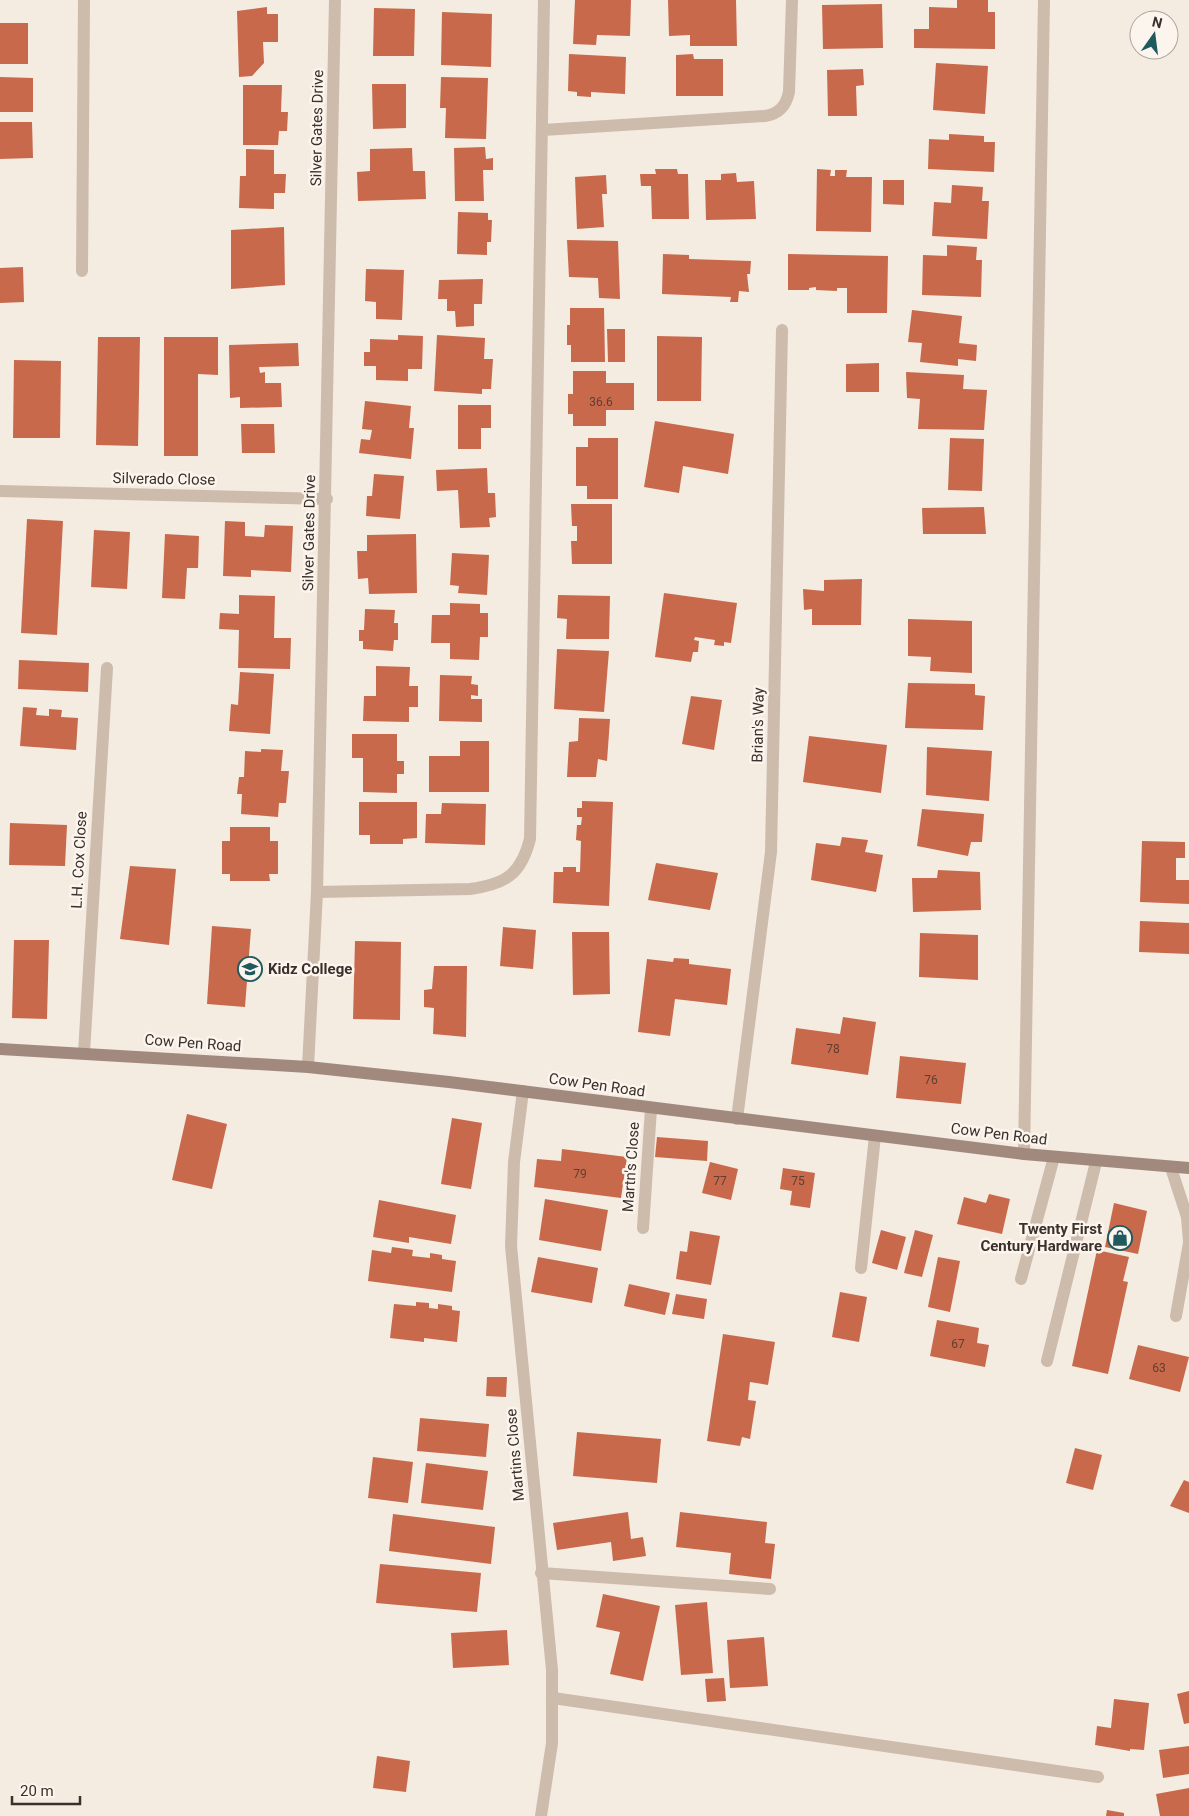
<svg xmlns="http://www.w3.org/2000/svg" width="1189" height="1816" font-family="Roboto,sans-serif">
<rect width="100%" height="100%" fill="#f4ebe1"/>
<g fill="#c8694b">
<path d="M575,0H631L630,36L597,35L596,45L573,44Z"/>
<path d="M668,0H736L737,46H690V35L669,36Z"/>
<path d="M957,0H988V12H995V49L914,48V29H929V7L957,8Z"/>
<path d="M882,4L883,48L823,49L822,5Z"/>
<path d="M267,7V14H278V42H263L264,63L252,76L239,77L237,11Z"/>
<path d="M374,8L415,9L414,56H373Z"/>
<path d="M442,12L492,14L491,67L441,65Z"/>
<rect x="0" y="23" width="28" height="41"/>
<path d="M569,54L626,57L625,94L591,92V97L577,96V92L568,91Z"/>
<path d="M693,54L694,59H723V96H676V55Z"/>
<path d="M936,63L988,66L985,114L933,110Z"/>
<path d="M863,69L864,85L856,86L857,116H828L827,70Z"/>
<path d="M0,77L33,78V112H0Z"/>
<path d="M441,77L488,78L486,139L445,138L446,108H440Z"/>
<path d="M372,84H406V128L373,129Z"/>
<path d="M243,85H282L281,112H288L287,131H279L278,145H243Z"/>
<path d="M0,122H32L33,158L0,159Z"/>
<path d="M949,134L984,136V142H995L994,172L928,169L929,139L949,140Z"/>
<path d="M485,147L486,159L493,158V170H483L484,201H455L454,148Z"/>
<path d="M412,148L413,171H425L426,199L358,201L357,172L370,171V149Z"/>
<path d="M246,149L274,150V174H286L285,193H274V209L239,208L240,176H246Z"/>
<path d="M655,169H677L678,174H688L689,219H652L651,186H641L640,174H656Z"/>
<path d="M817,169L831,170L830,176H835V170H847L846,177H872L871,232L816,231Z"/>
<path d="M736,173L737,182L754,181L756,219L706,220L705,180H721V174Z"/>
<path d="M606,175L607,194H602L604,227L577,229L575,177Z"/>
<path d="M883,180H904V205L883,204Z"/>
<path d="M952,185L983,187L982,201H989L987,239L932,236L934,202L951,203Z"/>
<path d="M458,212L488,213V220H492L491,242H487V255L457,254Z"/>
<path d="M284,227L285,285L231,289V230Z"/>
<path d="M567,240L618,241L620,299L599,298L598,278L569,277Z"/>
<path d="M947,245L977,247L976,260H982L981,297L922,295L923,255L947,256Z"/>
<path d="M663,254L689,255V259L751,261L750,274H747L749,292L739,291L738,302H730L731,297L662,294Z"/>
<path d="M788,254L888,256L887,313H847V288H837V291L816,290V287L809,288V290H788Z"/>
<path d="M23,267L24,302L0,303V268Z"/>
<path d="M366,269L404,270L402,320L376,319V302L365,301Z"/>
<path d="M483,279L482,304H474V326L456,327L455,311H447V299H438L439,280Z"/>
<path d="M570,308H604L605,362H571V345H567V325H570Z"/>
<path d="M912,310L962,316L959,343L977,345L976,361L958,359V366L920,362L922,343L908,342Z"/>
<path d="M607,329H625V362H608Z"/>
<path d="M398,335L423,336L422,369H408V381L376,380V366H364V352H370V339L398,340Z"/>
<path d="M437,335L485,338L484,359H493L491,389H482V394L434,391Z"/>
<path d="M657,336L702,337L701,401H657Z"/>
<path d="M98,337H140L138,446L96,445Z"/>
<path d="M164,337H218V375L198,374V456H164Z"/>
<path d="M298,343L299,366L259,367L260,373L265,372V383H281L282,407L240,408V397L230,398L229,345Z"/>
<path d="M14,360L61,361L60,438H13Z"/>
<path d="M879,363V392H846V364Z"/>
<path d="M573,371H606V383H634V410H606V426H573V414H568V394H573Z"/>
<path d="M906,372L964,375L963,389L987,390L984,430L918,429L920,399L907,398Z"/>
<path d="M365,401L411,406L409,428H414L411,459L359,453L361,439L370,440L372,430L362,429Z"/>
<path d="M458,405H491V428H481V449H458Z"/>
<path d="M655,421L734,434L728,474L683,466L679,493L644,487Z"/>
<path d="M241,424H274L275,453H242Z"/>
<path d="M588,438H618V499H587V486H576V447H588Z"/>
<path d="M950,438L984,439L982,491L948,490Z"/>
<path d="M487,468L488,493H495L496,517L489,518L490,527L460,528L458,490L437,491L436,470Z"/>
<path d="M374,474L404,476L400,519L366,516L367,496H372Z"/>
<path d="M571,504H612V564H572L571,541H577V526H572Z"/>
<path d="M984,507L986,534H923L922,508Z"/>
<path d="M27,519L63,521L57,635L21,633Z"/>
<path d="M225,521L245,522V536L264,537L265,525L293,526L291,572L251,570V577L223,576Z"/>
<path d="M94,530L130,532L127,589L91,587Z"/>
<path d="M165,534L199,536L198,568H187L185,599L162,598Z"/>
<path d="M416,534L417,593L369,594L368,578L358,579L357,551H367V535Z"/>
<path d="M452,553L489,555L487,595L458,593L459,586L450,585Z"/>
<path d="M862,579L861,625H812V609L804,610L803,589L824,591V580Z"/>
<path d="M664,593L737,603L731,643L724,642V646L714,645L715,640L695,637L694,640L699,641L698,652H693L691,662L655,657Z"/>
<path d="M239,595L275,596L274,638H291L290,669L238,668L239,630L219,629L220,613L239,614Z"/>
<path d="M558,595L610,596L609,639H566L567,619L557,618Z"/>
<path d="M450,603L480,604V613H488V637H480L479,660L450,659V643H431L432,615H450Z"/>
<path d="M365,609L395,610L394,623H398V640H394L393,651L363,649V641H359V630H364Z"/>
<path d="M908,619L972,621V673L930,671L931,657L908,656Z"/>
<path d="M557,649L609,651L604,712L554,709Z"/>
<path d="M19,660L89,663L88,692L18,689Z"/>
<path d="M376,666L410,667L409,686H418V707H409V722L363,721L364,696H376Z"/>
<path d="M240,672L274,674L270,734L229,731L231,704L238,705Z"/>
<path d="M440,675L472,676L471,684L478,685V696L471,695V699H482V722L439,721Z"/>
<path d="M908,683L975,684V695L985,696L983,730L905,728Z"/>
<path d="M691,696L722,700L714,750L682,744Z"/>
<path d="M23,707L37,708L36,715L49,716V709L62,710L61,717L78,718L76,750L20,746Z"/>
<path d="M579,718L610,719L607,761L598,759L596,777H567L569,742L578,741Z"/>
<path d="M352,734H397V761H404V774H397V793L363,792V758H352Z"/>
<path d="M809,736L887,745L881,793L803,782Z"/>
<path d="M460,741H489V792H429V756H460Z"/>
<path d="M927,747L992,751L989,801L926,795Z"/>
<path d="M261,749L283,750L281,771H289L286,803H279L278,817L241,814L242,794H237L239,777H244L245,751L261,752Z"/>
<path d="M582,801L613,802L609,906L553,903L554,872H563V867H576V872H580L581,841L576,840L577,825H581L582,817H577V808H582Z"/>
<path d="M359,802H417V838L403,839V844H370V835H359Z"/>
<path d="M442,803L486,804L485,845L425,843L426,814H441Z"/>
<path d="M922,809L984,814L982,842H971L968,856L917,846Z"/>
<path d="M10,823L67,825L65,866L9,865Z"/>
<path d="M230,827H270V841H278V874H269L270,881H230V874H222V841H230Z"/>
<path d="M842,837L868,840L865,852L883,855L876,892L811,880L816,843L840,846Z"/>
<path d="M1142,841L1185,842V858H1176V880H1189V904L1140,902Z"/>
<path d="M656,863L718,873L710,910L648,900Z"/>
<path d="M130,866L176,869L169,945L120,939Z"/>
<path d="M938,870L980,872L981,910L913,912L912,878H937Z"/>
<path d="M1140,921L1189,923V954L1139,952Z"/>
<path d="M212,926L251,929L245,1007L207,1004Z"/>
<path d="M503,927L536,930L533,969L500,966Z"/>
<path d="M572,932H609L610,994L573,995Z"/>
<path d="M920,933L978,935V980L919,977Z"/>
<path d="M14,940H49L47,1019L12,1018Z"/>
<path d="M355,941L401,942L400,1020L353,1019Z"/>
<path d="M674,958L689,959V964L731,969L727,1005L675,999L670,1036L638,1032L647,959L673,962Z"/>
<path d="M434,966H467L466,1037L433,1034L434,1008L424,1007V990L432,989Z"/>
<path d="M843,1017L876,1022L868,1075L791,1064L796,1028L840,1034Z"/>
<path d="M900,1056L966,1063L961,1104L896,1098Z"/>
<path d="M187,1114L227,1124L212,1189L172,1180Z"/>
<path d="M452,1118L482,1123L471,1189L441,1184Z"/>
<path d="M657,1137L708,1141L707,1161L655,1157Z"/>
<path d="M562,1149L627,1157L621,1198L534,1187L537,1159L561,1161Z"/>
<path d="M710,1162L738,1169L731,1200L702,1193Z"/>
<path d="M783,1168L815,1173L810,1208L790,1205L792,1191L780,1189Z"/>
<path d="M989,1194L1010,1199L1002,1234L957,1224L964,1197L986,1203Z"/>
<path d="M545,1199L608,1210L601,1251L539,1240Z"/>
<path d="M379,1200L456,1215L451,1244L409,1237V1243L373,1237Z"/>
<path d="M1114,1203L1147,1211L1138,1254L1105,1247Z"/>
<path d="M881,1230L906,1237L897,1270L872,1263Z"/>
<path d="M915,1230L933,1235L922,1277L904,1273Z"/>
<path d="M690,1231L720,1236L711,1285L676,1279L680,1251L687,1252Z"/>
<path d="M392,1247L413,1250L412,1256L430,1258V1253L442,1255V1259L456,1261L452,1292L368,1281L372,1250L391,1253Z"/>
<path d="M1097,1250L1129,1257L1123,1281L1128,1282L1108,1374L1072,1366Z"/>
<path d="M538,1257L598,1268L592,1303L531,1292Z"/>
<path d="M938,1257L960,1261L950,1312L928,1307Z"/>
<path d="M629,1284L670,1293L665,1315L624,1306Z"/>
<path d="M840,1292L867,1297L859,1342L832,1337Z"/>
<path d="M676,1294L707,1299L704,1319L672,1314Z"/>
<path d="M416,1302L429,1303V1308L438,1309V1304L452,1306V1310L460,1311L457,1342L424,1338V1342L390,1338L394,1304L416,1306Z"/>
<path d="M937,1320L979,1328L977,1343L989,1345L985,1367L930,1356Z"/>
<path d="M723,1334L775,1342L768,1385L750,1382L748,1400L756,1401L750,1439L742,1437L740,1446L707,1441Z"/>
<path d="M1138,1345L1189,1357L1180,1392L1129,1379Z"/>
<path d="M487,1377H507L506,1397L486,1396Z"/>
<path d="M420,1418L489,1424L486,1457L417,1451Z"/>
<path d="M577,1432L661,1439L657,1483L573,1476Z"/>
<path d="M1075,1448L1102,1455L1093,1490L1066,1483Z"/>
<path d="M373,1457L413,1462L408,1503L368,1498Z"/>
<path d="M426,1463L488,1471L483,1510L421,1503Z"/>
<path d="M1184,1480L1189,1482V1513L1170,1506Z"/>
<path d="M628,1512L631,1539L643,1537L646,1556L613,1561L611,1542L557,1550L553,1523Z"/>
<path d="M680,1512L767,1522L765,1543L775,1544L771,1579L729,1574L731,1553L676,1547Z"/>
<path d="M393,1514L495,1527L491,1564L389,1551Z"/>
<path d="M380,1564L481,1573L477,1612L376,1603Z"/>
<path d="M603,1594L660,1606L643,1681L610,1674L620,1632L596,1627Z"/>
<path d="M707,1602L713,1673L681,1675L675,1605Z"/>
<path d="M507,1630L509,1665L453,1668L451,1633Z"/>
<path d="M764,1637L768,1686L730,1688L727,1640Z"/>
<path d="M724,1678L726,1701L707,1702L705,1679Z"/>
<path d="M1189,1691V1723L1184,1724L1177,1694Z"/>
<path d="M1114,1699L1149,1703L1144,1750L1130,1749V1751L1095,1745L1097,1726L1111,1728Z"/>
<path d="M1189,1746V1774L1163,1778L1159,1750Z"/>
<path d="M377,1756L410,1761L406,1792L373,1788Z"/>
<path d="M1189,1788V1816H1160L1156,1794Z"/>
<path d="M1107,1810L1124,1813V1816H1106Z"/>
</g>
<g fill="none" stroke-linecap="round" stroke-linejoin="round">
<g stroke="#cdbbac" stroke-width="12">
<path d="M1171,1168L1187,1217L1189,1241"/>
<path d="M861,1268L875,1136"/>
<path d="M1021,1279L1054,1157"/>
<path d="M1176,1316L1189,1243"/>
</g>
<g stroke="#cdbbac" stroke-width="12">
<path d="M543,130L765,116C779,114 786,106 789,92L792,0"/>
<path d="M82,271L84,0"/>
<path d="M0,491L327,499"/>
<path d="M317,892L470,889C505,884 521,875 530,839L544,0"/>
<path d="M84,1053L107,668"/>
<path d="M308,1067L317,892L335,0"/>
<path d="M523,1091L514,1162L511,1246L552,1670V1743L541,1816"/>
<path d="M737,1119L771,852L782,330"/>
<path d="M1024,1154L1044,0"/>
<path d="M643,1228L651,1109"/>
<path d="M1047,1361L1096,1162"/>
<path d="M541,1573L770,1589"/>
<path d="M553,1698L1098,1777"/>
</g>
<path stroke="#a18a7d" stroke-width="12" d="M0,1049L308,1067L449,1082L1024,1154L1189,1168"/>
</g>
<defs>
<symbol id="school-ring" viewBox="-11 -11 22 22"><circle r="9.5" fill="#fbf5ee" stroke="#1f5a5e" stroke-width="1.5"/><path d="M0-5L7-2L0 1L-7-2ZM-4 1L0 2.5L4 1V4Q0 6-4 4Z" fill="#1f5a5e"/></symbol>
<symbol id="shop-ring" viewBox="-11 -11 22 22"><circle r="9.5" fill="#fbf5ee" stroke="#1f5a5e" stroke-width="1.5"/><path d="M-5-2.5h2.3a2.7 3.5 0 0 1 5.4 0H5L5.5 6h-11ZM-1.5-2.5h3a1.5 2.3 0 0 0-3 0Z" fill="#1f5a5e"/></symbol>
</defs>
<g fill-rule="evenodd">
<use href="#school-ring" x="236" y="955" width="28" height="28"/>
<use href="#shop-ring" x="1106" y="1224" width="28" height="28"/>
</g>
<g text-anchor="middle" stroke-width="5" stroke-linejoin="round" paint-order="stroke">
<g font-size="12" fill="#5e3e33">
<text x="601" y="406">36.6</text>
<text x="833" y="1053">78</text>
<text x="931" y="1084">76</text>
<text x="580" y="1178">79</text>
<text x="720" y="1185">77</text>
<text x="798" y="1185">75</text>
<text x="958" y="1348">67</text>
<text x="1159" y="1372">63</text>
</g>
<g font-size="15" fill="#3b302b" stroke="#fbf5ee">
<text transform="translate(317 128) rotate(-89)" y="5">Silver Gates Drive</text>
<text transform="translate(164 479) rotate(1)" y="5">Silverado Close</text>
<text transform="translate(309 533) rotate(-89)" y="5">Silver Gates Drive</text>
<text transform="translate(758 725) rotate(-89)" y="5">Brian's Way</text>
<text transform="translate(79 860) rotate(-87)" y="5">L.H. Cox Close</text>
<text transform="translate(193 1043) rotate(4)" y="5">Cow Pen Road</text>
<text transform="translate(597 1085) rotate(8)" y="5">Cow Pen Road</text>
<text transform="translate(999 1134) rotate(7)" y="5">Cow Pen Road</text>
<text transform="translate(631 1167) rotate(-86)" y="5">Martn's Close</text>
<text transform="translate(515 1455) rotate(-95)" y="5">Martins Close</text>
</g>
<g font-size="15" font-weight="bold" fill="#3b302b" stroke="#fbf5ee" text-anchor="start">
<text x="268" y="974">Kidz College</text>
<text x="1102" y="1234" text-anchor="end">Twenty First<tspan x="1102" dy="17">Century Hardware</tspan></text>
</g>
</g>
<g transform="translate(1154 35) rotate(14)"><circle r="24" fill="#fbf5ee" stroke="#aea6a0"/>
<path d="M0-4L9 19L0 12L-9 19Z" fill="#1f5a5e"/>
<text y="-8" font-size="14" font-weight="bold" text-anchor="middle" fill="#3b302b">N</text>
</g>
<path d="M12 1796v8h68v-8" fill="none" stroke="#3b302b" stroke-width="2.5"/>
<text x="20" y="1796" font-size="15" fill="#3b302b" stroke="#fbf5ee" stroke-width="4" paint-order="stroke">20 m</text>
</svg>
